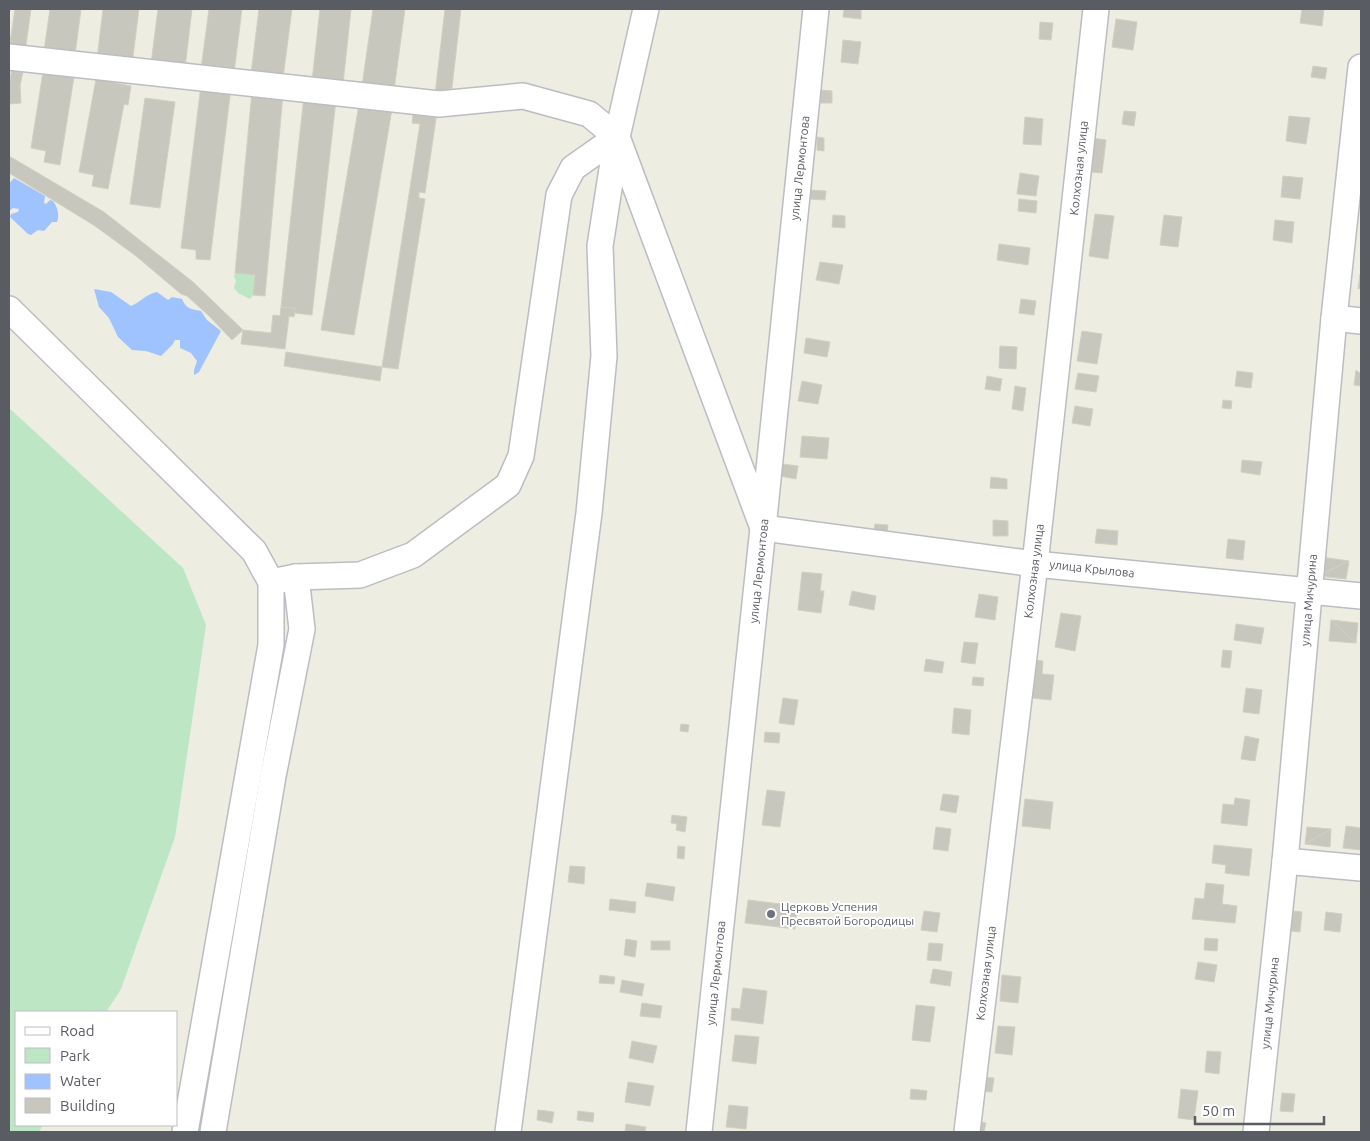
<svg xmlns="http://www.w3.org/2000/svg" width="1370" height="1141" font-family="Ubuntu,sans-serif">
<rect width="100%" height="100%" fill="#edede1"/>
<g fill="#bce6c4">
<path d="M235,273L255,275L253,295L250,299L238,293L234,288L236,280L234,277Z"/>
<path d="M9,408L183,568L206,625L175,837L121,989L106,1012H16V1125H43L39,1132H9Z"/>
</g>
<g fill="#9fc3ff">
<path d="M14,178L45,196L44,203L46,204L50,200L53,201C57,206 60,215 57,222H52L44,231L38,230L31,235L28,234L10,217L11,214L18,212L19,209L13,208L9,211V184Z"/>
<path d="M94,289L111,292L131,306C141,302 146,294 157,292L168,300L172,297L182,299C186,309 191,309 201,311L207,320L221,331L199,372L194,375V370L197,361L191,353L180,348V340H175L173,344L161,356L146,351L132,350L118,337L109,318L99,307Z"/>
</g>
<g fill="#c8c7be" stroke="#d2d0bf">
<path d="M15,9H31L25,52L9,49Z"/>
<path d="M50,9H81L75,55L44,51Z"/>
<path d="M103,9H139L132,64L97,59Z"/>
<path d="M158,9H192L185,68L151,64Z"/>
<path d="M209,9H242L234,73L201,69Z"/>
<path d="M259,9H292L283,78L251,74Z"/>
<path d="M320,9H351L343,84L312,81Z"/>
<path d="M373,9H405L394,90L362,86Z"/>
<path d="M445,9H461L451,96L435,94Z"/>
<path d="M844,9H861V19L843,17Z"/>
<path d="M1302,9H1324L1322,26L1300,23Z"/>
<path d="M1116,19L1137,22L1133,50L1112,47Z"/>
<path d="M1040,22L1053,23L1051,40L1039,39Z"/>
<path d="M843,40L861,42L858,64L841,62Z"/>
<path d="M1313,66L1327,68L1325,79L1311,77Z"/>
<path d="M12,68L23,71L20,86L21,103L9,104V86Z"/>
<path d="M43,72L74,77L60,165L44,162L46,151L31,148Z"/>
<path d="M96,79L131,86L128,105L124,104L108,189L92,186L94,175L79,172Z"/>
<path d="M201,85L231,88L210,260L196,259V250L181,248Z"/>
<path d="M821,90L832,91V103H820Z"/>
<path d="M252,91L283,94L265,296L253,295L255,275L235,273Z"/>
<path d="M304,96L336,100L312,315L294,313L295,308L281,307Z"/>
<path d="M145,98L175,102L160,208L130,204Z"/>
<path d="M359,104L392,109L354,335L321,330Z"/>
<path d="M414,108L437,112L425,193L419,192V198L425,199L398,369L382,367L420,124L412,123Z"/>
<path d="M1124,111L1136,112L1134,126L1122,124Z"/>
<path d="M1289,116L1310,118L1306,144L1286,141Z"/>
<path d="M1025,117L1043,119L1041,145L1023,144Z"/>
<path d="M817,137L824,138V151L817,150Z"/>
<path d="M1092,138L1106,140L1102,173L1088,172Z"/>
<path d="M9,156L104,212L193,282L243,330L232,340L208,315L187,296L181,294L136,256L95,226L9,173Z"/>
<path d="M1020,173L1039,176L1036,196L1017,194Z"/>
<path d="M1283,176L1303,178L1300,199L1281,197Z"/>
<path d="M809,190L826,191L825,200L809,199Z"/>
<path d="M1019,199L1037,201L1036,213L1018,211Z"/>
<path d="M1095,214L1114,216L1108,259L1089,256Z"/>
<path d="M833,215L845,216V228L832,227Z"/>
<path d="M1164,215L1182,217L1178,247L1160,245Z"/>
<path d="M1275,220L1294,222L1292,243L1273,240Z"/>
<path d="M999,244L1030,248L1028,265L997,260Z"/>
<path d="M820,262L843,265L839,284L816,280Z"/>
<path d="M1360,274H1361V288L1358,289Z"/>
<path d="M1021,299L1036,301L1034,315L1019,313Z"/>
<path d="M281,307L295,308L294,317L289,316L285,349L241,344L243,330L271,333L273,315L280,316Z"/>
<path d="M1082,331L1102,334L1097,364L1077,361Z"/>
<path d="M806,338L830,342L827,357L804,353Z"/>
<path d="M1000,346L1017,347L1016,369L999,368Z"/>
<path d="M286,352L382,367L380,381L284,366Z"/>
<path d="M1356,370L1361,374V386L1354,385Z"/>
<path d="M1237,371L1253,373L1251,388L1235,386Z"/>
<path d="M1078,373L1099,376L1096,392L1075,389Z"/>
<path d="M987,376L1002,379L1000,391L985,389Z"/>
<path d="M802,381L822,385L818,404L798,401Z"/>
<path d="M1015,386L1026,388L1023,411L1012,409Z"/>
<path d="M1223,400L1232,401L1231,409L1222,408Z"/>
<path d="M1075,406L1093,409L1090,426L1072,423Z"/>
<path d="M802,436L829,438L827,459L800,457Z"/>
<path d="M1242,460L1262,462L1260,475L1241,472Z"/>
<path d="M782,464L798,466L796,479L780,476Z"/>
<path d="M991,477L1007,479V489L990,488Z"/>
<path d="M993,520L1008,521V536H993Z"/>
<path d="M875,524L888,525L887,533L874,531Z"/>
<path d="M1097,529L1118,531L1117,545L1095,543Z"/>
<path d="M1228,539L1245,541L1243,560L1226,558Z"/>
<path d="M1321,557L1349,561L1318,576Z"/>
<path d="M1349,561L1346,579L1318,576Z"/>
<path d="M802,572L822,574L820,591H824L821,613L798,610Z"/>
<path d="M852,591L876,596L874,610L849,605Z"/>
<path d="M979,594L998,597L995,620L975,617Z"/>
<path d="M1061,613L1081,616L1075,651L1055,647Z"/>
<path d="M1331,620L1356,643L1329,641Z"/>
<path d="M1331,620L1358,623L1356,643Z"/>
<path d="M1236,624L1264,628L1261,644L1234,640Z"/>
<path d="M964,642L978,643L975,664L961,662Z"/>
<path d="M1223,650L1232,651L1230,668L1221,667Z"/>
<path d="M926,659L944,662L942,673L924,671Z"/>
<path d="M1026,659L1043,661L1042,674L1054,675L1051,700L1022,697Z"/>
<path d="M973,677L984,678L983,686L972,685Z"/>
<path d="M1246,688L1262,690L1259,714L1243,712Z"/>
<path d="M783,698L798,700L794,725L779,723Z"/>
<path d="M954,708L971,710L969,735L952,733Z"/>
<path d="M681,724L689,725L688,732L680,731Z"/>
<path d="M765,732L780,733L779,743L764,742Z"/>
<path d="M1245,736L1259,739L1255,761L1241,759Z"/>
<path d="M767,790L785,792L780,827L762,825Z"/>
<path d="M943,794L959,796L956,813L940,810Z"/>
<path d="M1235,798L1250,800L1247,826L1221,823L1223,804L1234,805Z"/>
<path d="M1025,799L1053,802L1050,829L1022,826Z"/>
<path d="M672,815L687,817L685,832L676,830L677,824L671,823Z"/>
<path d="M1346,826L1361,828V850L1343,848Z"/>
<path d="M936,827L951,829L948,851L933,849Z"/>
<path d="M1307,827L1331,829L1305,844Z"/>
<path d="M1331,829L1330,847L1305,844Z"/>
<path d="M1214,845L1252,849L1249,876L1225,873L1226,865L1212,863Z"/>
<path d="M678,846L685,847L684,859L677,858Z"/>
<path d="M570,866L585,867L584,884L568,882Z"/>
<path d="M647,883L675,887L673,901L645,896Z"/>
<path d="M1206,883L1224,885L1222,904L1237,906L1235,923L1192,919L1195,898L1204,899Z"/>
<path d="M610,899L636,902L635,913L609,910Z"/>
<path d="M748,900L797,906L795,929L745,923Z"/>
<path d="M1285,910L1302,912L1300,932L1283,930Z"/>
<path d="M924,911L940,913L937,932L921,930Z"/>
<path d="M1326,912L1342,914L1340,932L1324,930Z"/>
<path d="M1205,938L1218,939L1217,951L1204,950Z"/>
<path d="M626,939L637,941L635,957L624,955Z"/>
<rect x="651" y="941" width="19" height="9"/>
<path d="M929,943L943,944L941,961L927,960Z"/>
<path d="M1198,962L1217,965L1214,982L1195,979Z"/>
<path d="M933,969L952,972L950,986L930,983Z"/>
<path d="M600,975L615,977L614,984L599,983Z"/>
<path d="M1002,975L1021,977L1018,1003L1000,1001Z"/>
<path d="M622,980L644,984L642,996L620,992Z"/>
<path d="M743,988L767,991L763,1024L731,1020L732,1008L740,1009Z"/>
<path d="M642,1003L662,1006L660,1018L640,1016Z"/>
<path d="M916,1005L935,1007L930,1042L912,1040Z"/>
<path d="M998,1026L1015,1027L1012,1055L995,1053Z"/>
<path d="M735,1035L759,1037L756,1064L732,1061Z"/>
<path d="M632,1041L657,1046L653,1063L629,1058Z"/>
<path d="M1207,1051L1221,1052L1219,1074L1205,1072Z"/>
<path d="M981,1077L994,1078L992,1092L979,1091Z"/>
<path d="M628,1082L654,1086L650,1106L625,1102Z"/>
<path d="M911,1089L927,1091L926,1100L910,1099Z"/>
<path d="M1181,1089L1198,1091L1194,1120L1178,1118Z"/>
<path d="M1282,1093L1295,1094L1293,1112L1280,1111Z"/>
<path d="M729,1105L748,1107L746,1129L726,1127Z"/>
<path d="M538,1110L554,1112L552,1123L537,1120Z"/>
<path d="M578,1111L594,1113L593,1122L577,1120Z"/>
<path d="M974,1121L986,1123L984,1132H972Z"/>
<path d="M626,1124L646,1127L645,1132H625Z"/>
</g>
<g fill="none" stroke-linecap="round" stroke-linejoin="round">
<defs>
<g id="minor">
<path d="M9,57L439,104L523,96L589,114L617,137L763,528L1035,564L1361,596"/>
<path d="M9,309L254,551L271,582V645L185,1132"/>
<path d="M1334,318L1361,321"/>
<path d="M271,582L296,577L360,575L413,555L508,485L521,456L559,195L573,168L617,137"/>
<path d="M1285,861L1361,868"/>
<path d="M213,1132L273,776L302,629L296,577"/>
<path d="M508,1132L589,513L604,356L600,246L617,137L646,9"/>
<path d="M699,1132L763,528L816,9"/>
<path d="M967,1132L1035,564L1096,9"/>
<path d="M1256,1132L1285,861L1334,318L1361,67"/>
</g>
</defs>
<use href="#minor" stroke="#bcbdc3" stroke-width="28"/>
<use href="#minor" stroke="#fff" stroke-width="25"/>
</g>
<circle fill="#6b7280" stroke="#fff" stroke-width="2" cx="771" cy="914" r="5"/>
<g text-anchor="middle" stroke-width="4" stroke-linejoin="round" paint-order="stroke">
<g font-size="12" fill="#5a5c63" stroke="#fff">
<text transform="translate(800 168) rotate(-84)" y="4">улица Лермонтова</text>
<text transform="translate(1079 168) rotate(-84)" y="4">Колхозная улица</text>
<text transform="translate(1092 569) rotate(6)" y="4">улица Крылова</text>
<text transform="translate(759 571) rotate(-84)" y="4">улица Лермонтова</text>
<text transform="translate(1034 571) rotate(-83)" y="4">Колхозная улица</text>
<text transform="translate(1309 600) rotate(-85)" y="4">улица Мичурина</text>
<text transform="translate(716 973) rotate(-84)" y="4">улица Лермонтова</text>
<text transform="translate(986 973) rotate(-83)" y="4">Колхозная улица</text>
<text transform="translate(1270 1003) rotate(-84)" y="4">улица Мичурина</text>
</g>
<g font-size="12" fill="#5b616d" stroke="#fff" text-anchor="start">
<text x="781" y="911">Церковь Успения<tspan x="781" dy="14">Пресвятой Богородицы</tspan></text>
</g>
</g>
<rect width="1370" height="1141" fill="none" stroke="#5a5c63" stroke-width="20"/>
<rect x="15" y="1011" width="162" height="115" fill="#ffffff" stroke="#bdbec1"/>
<rect x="25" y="1027" width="25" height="8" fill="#ffffff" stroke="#bdbec1"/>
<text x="60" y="1036" font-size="15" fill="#5a5c63">Road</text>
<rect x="25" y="1048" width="25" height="15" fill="#bce6c4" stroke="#bdbec1"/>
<text x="60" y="1061" font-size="15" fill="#5a5c63">Park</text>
<rect x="25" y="1074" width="25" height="15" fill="#9fc3ff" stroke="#bdbec1"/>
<text x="60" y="1086" font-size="15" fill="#5a5c63">Water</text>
<rect x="25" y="1098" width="25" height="15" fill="#c8c7be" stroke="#bdbec1"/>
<text x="60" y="1111" font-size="15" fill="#5a5c63">Building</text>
<path d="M1195 1116v8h129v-8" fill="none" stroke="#5a5c63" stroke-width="2.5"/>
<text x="1202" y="1116" font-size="15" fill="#5a5c63" stroke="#ffffff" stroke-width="4" paint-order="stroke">50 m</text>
</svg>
